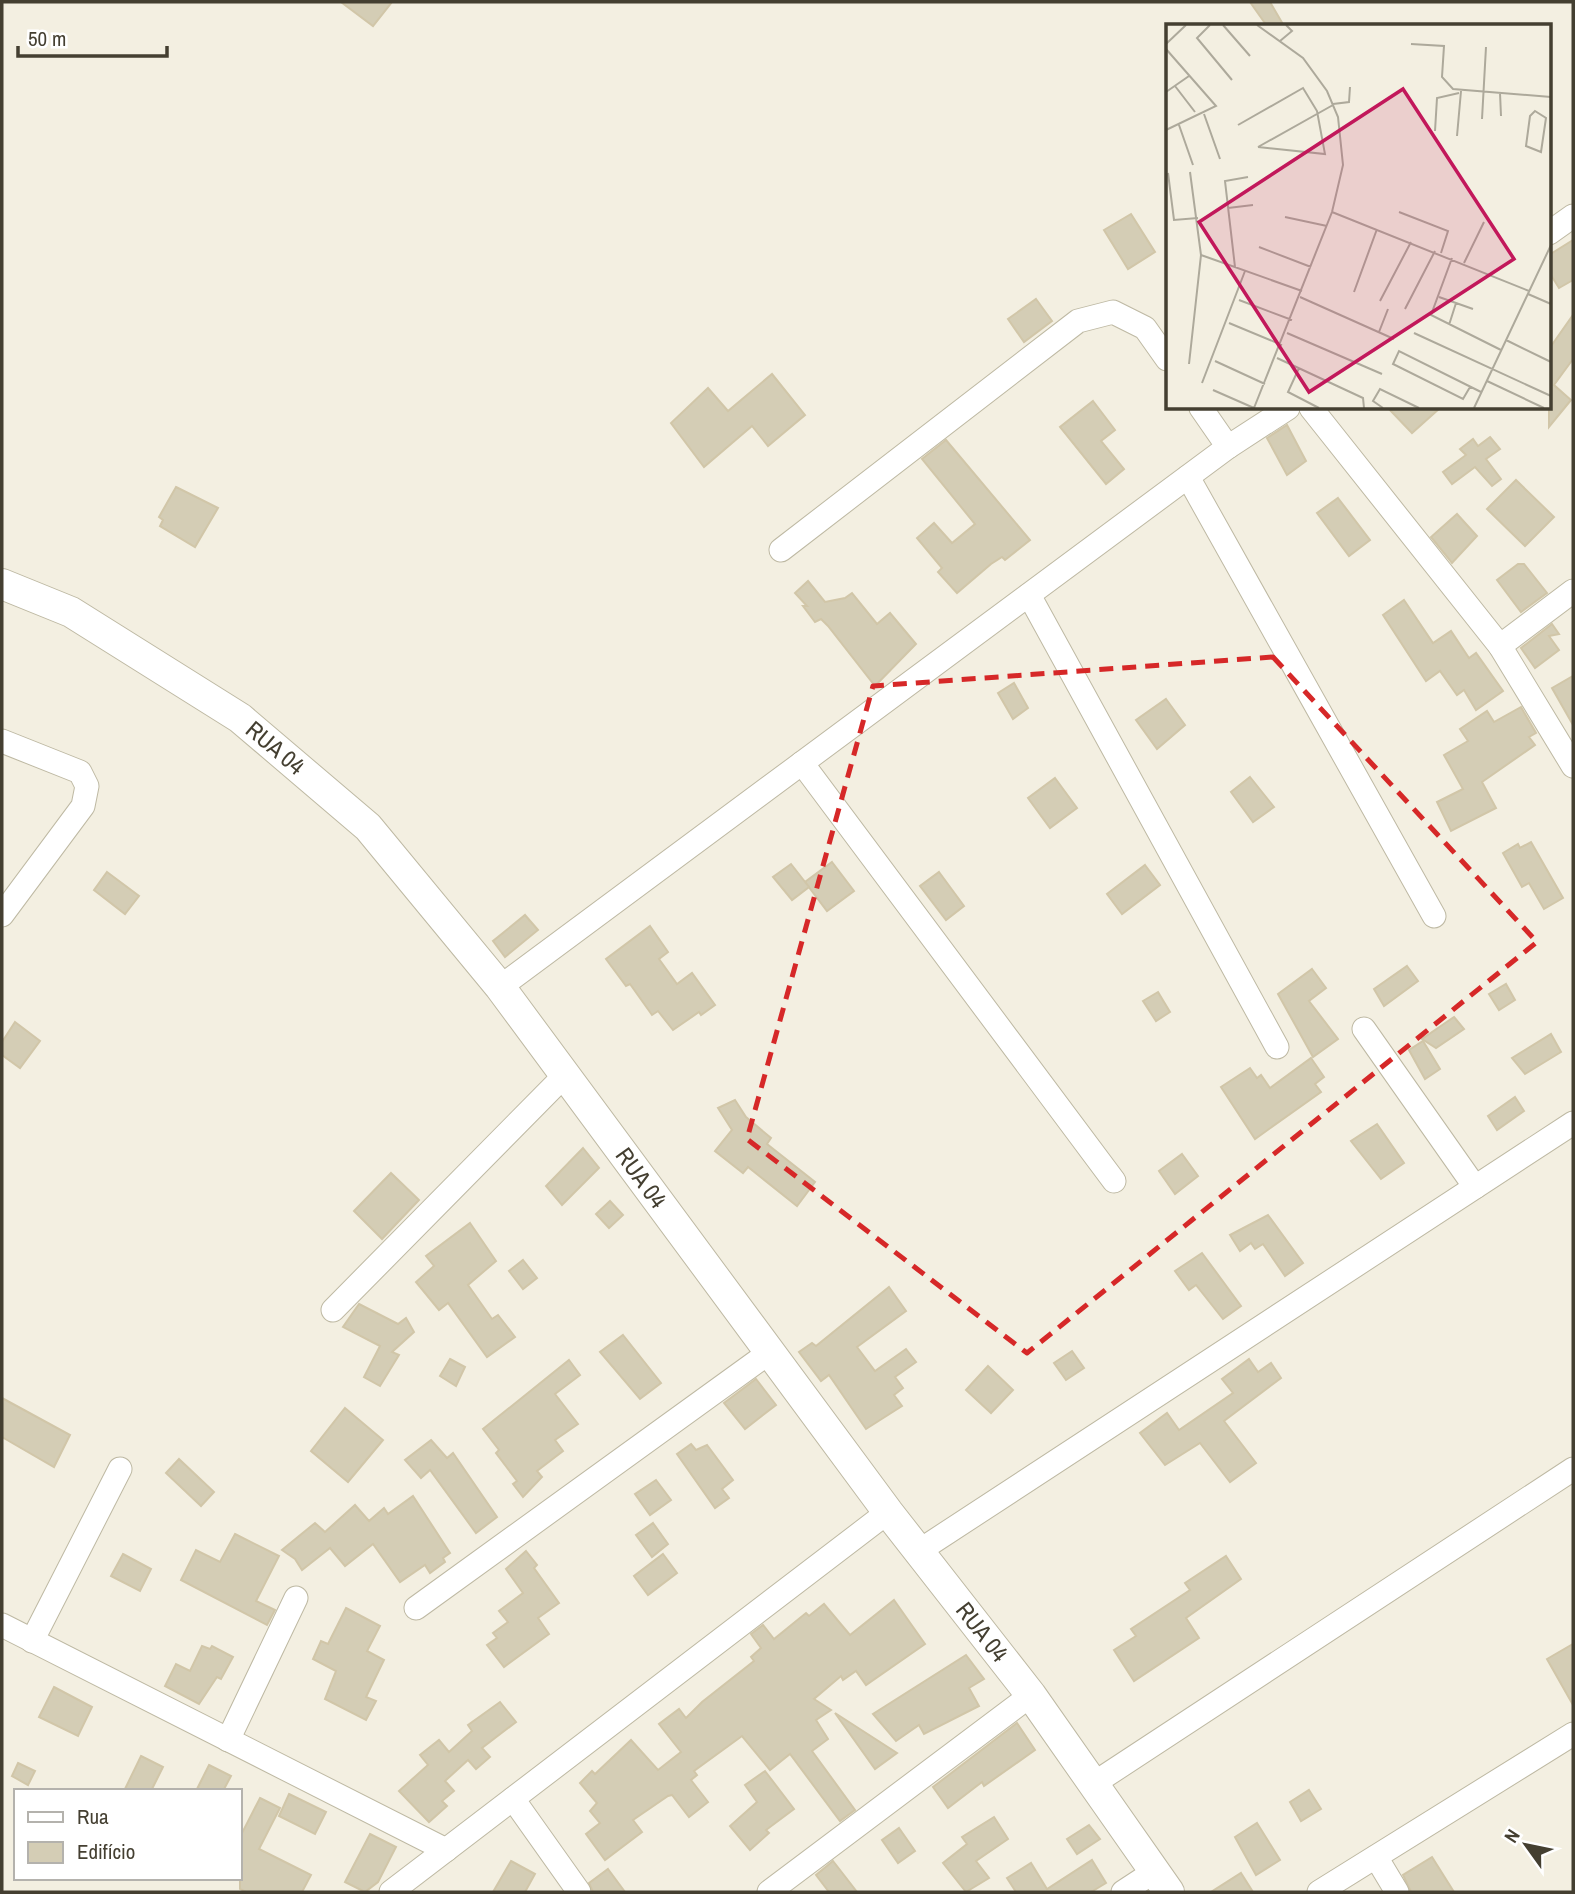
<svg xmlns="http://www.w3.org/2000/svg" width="1575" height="1894" font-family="'Archivo Narrow',sans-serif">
<rect width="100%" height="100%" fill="#f3efe1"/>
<g fill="#d4cdb5" stroke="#d1c6a8" stroke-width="2">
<path d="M341,2H392L373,26Z"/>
<path d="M1250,2H1270L1284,26H1267Z"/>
<path d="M1131,214L1155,252L1128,269L1104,230Z"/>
<path d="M1573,240V280L1559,288L1549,272V255Z"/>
<path d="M1036,299L1052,321L1024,342L1008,319Z"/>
<path d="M1573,315V359L1554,385L1571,400L1549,427V349Z"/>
<path d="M772,374L805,415L768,446L752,426L704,467L671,423L708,388L728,411Z"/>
<path d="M1093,401L1115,430L1101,441L1124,469L1106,484L1060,427Z"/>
<path d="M1388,408H1440L1412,433Z"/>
<path d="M1287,425L1306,461L1287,475L1267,438Z"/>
<path d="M1490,437L1500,449L1486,459L1501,479L1492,486L1475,467L1452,484L1443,472L1466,455L1460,449L1473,439L1478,446Z"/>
<path d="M946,440L1030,540L1005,560L1002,557L991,564L957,593L938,572L942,568L917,538L934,523L952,543L975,524L922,459Z"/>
<path d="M1516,480L1554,517L1525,546L1487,509Z"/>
<path d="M176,487L218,508L195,547L160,526L163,520L159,517Z"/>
<path d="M1338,498L1370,540L1349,556L1317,513Z"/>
<path d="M1457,514L1477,536L1452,563L1431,537Z"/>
<path d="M1518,564H1524L1547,593L1521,612L1497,580Z"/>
<path d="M808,581L825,602L845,598L852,593L877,624L890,613L916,644L875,686L828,626L821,619L815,622L803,606H807L795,593Z"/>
<path d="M1404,600L1433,643L1451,631L1469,658L1476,653L1503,691L1476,710L1464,690L1457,695L1440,671L1426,681L1383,615Z"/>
<path d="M1552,624L1559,634L1549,636L1559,650L1535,668L1521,648Z"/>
<path d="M1573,676V725L1552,688Z"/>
<path d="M1014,683L1028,708L1013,719L998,693Z"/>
<path d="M1166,699L1185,725L1157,749L1136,720Z"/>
<path d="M1521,707L1536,733L1529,737L1535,745L1482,782L1496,808L1451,831L1437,802L1463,789L1444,755L1468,741L1460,729L1487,711L1494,722Z"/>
<path d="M1250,777L1274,807L1253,822L1231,792Z"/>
<path d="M1055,778L1077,808L1050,828L1028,798Z"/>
<path d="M1531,842L1563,898L1544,909L1529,883L1522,887L1503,853L1518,844L1520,848Z"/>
<path d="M832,862L854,891L827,911L805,882Z"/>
<path d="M791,864L809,887L792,900L773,877Z"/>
<path d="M1145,865L1160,885L1122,914L1107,894Z"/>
<path d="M107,872L139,896L125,914L94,890Z"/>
<path d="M939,872L964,906L946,920L920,886Z"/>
<path d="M525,915L538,930L505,957L493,941Z"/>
<path d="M650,926L668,952L659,959L677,984L692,973L715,1005L701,1015L699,1012L673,1030L658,1011L652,1015L630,984L626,986L606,959Z"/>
<path d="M1407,966L1418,981L1384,1006L1374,989Z"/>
<path d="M1312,969L1326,988L1309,1001L1338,1039L1313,1057L1278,994Z"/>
<path d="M1506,984L1515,1000L1499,1010L1489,994Z"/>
<path d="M1158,992L1170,1012L1156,1021L1143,1001Z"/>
<path d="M1454,1017L1464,1029L1436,1048L1422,1039Z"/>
<path d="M15,1022L40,1041L20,1068L2,1055V1042Z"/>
<path d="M1551,1034L1561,1052L1525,1074L1512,1058Z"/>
<path d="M1423,1041L1440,1069L1425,1079L1409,1050Z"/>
<path d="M1311,1058L1324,1077L1315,1084L1321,1092L1255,1139L1221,1087L1250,1068L1257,1078L1261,1075L1270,1088Z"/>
<path d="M1515,1097L1524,1111L1497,1130L1488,1116Z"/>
<path d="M735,1100L746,1117L771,1138L767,1144L815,1182L797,1206L748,1167L743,1173L715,1151L732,1130L718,1108Z"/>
<path d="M1377,1124L1404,1163L1381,1179L1351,1141Z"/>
<path d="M583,1148L599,1168L562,1205L546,1186Z"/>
<path d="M1182,1154L1198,1176L1175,1194L1159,1171Z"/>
<path d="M391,1173L419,1200L382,1239L354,1211Z"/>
<path d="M610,1201L623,1215L609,1228L596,1214Z"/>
<path d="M1268,1215L1303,1263L1285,1276L1263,1244L1255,1249L1251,1243L1240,1251L1230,1235Z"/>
<path d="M470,1223L496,1261L468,1285L492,1319L498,1315L515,1337L487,1357L448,1303L439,1310L416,1282L434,1266L426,1256Z"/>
<path d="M1202,1253L1241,1306L1223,1319L1196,1285L1189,1290L1175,1271Z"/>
<path d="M523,1260L537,1278L523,1289L509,1271Z"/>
<path d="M889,1287L906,1311L857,1347L875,1371L906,1349L916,1362L895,1377L903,1388L894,1395L902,1406L866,1429L829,1375L821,1381L799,1352L812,1343L816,1346Z"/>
<path d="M359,1304L398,1324L406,1318L414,1332L392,1352L399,1355L380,1386L364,1377L380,1346L343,1327Z"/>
<path d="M623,1335L661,1383L640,1399L600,1352Z"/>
<path d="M1072,1351L1084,1368L1066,1380L1054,1363Z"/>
<path d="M450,1359L465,1367L456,1386L440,1376Z"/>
<path d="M1249,1359L1258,1372L1271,1363L1281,1378L1224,1421L1256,1463L1230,1482L1200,1443L1165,1465L1140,1433L1167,1413L1179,1430L1233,1393L1222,1379Z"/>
<path d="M569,1360L580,1375L555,1394L578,1424L555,1440L563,1451L537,1471L542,1477L523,1497L513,1484L517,1481L496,1453L499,1450L483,1429Z"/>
<path d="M988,1366L1013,1390L991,1413L966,1390Z"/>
<path d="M756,1379L776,1405L745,1429L724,1403Z"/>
<path d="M2,1398L70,1435L54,1467L2,1437Z"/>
<path d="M345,1408L383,1440L348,1482L311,1451Z"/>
<path d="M431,1440L447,1458L453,1453L497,1517L476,1533L430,1470L421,1478L405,1460Z"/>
<path d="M691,1444L696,1450L707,1445L733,1480L722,1489L729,1498L715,1508L677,1454Z"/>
<path d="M179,1459L214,1492L201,1506L166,1473Z"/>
<path d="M656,1480L671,1500L650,1515L635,1494Z"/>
<path d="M413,1496L450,1553L443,1558L445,1562L430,1573L425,1565L400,1582L373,1544L345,1566L330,1548L302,1570L295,1559L282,1550L315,1523L325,1532L355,1505L369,1521L384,1508L388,1514Z"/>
<path d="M653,1523L668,1544L652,1557L636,1535Z"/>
<path d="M235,1534L279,1556L256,1601L275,1610L267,1625L181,1580L196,1550L220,1562Z"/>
<path d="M526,1551L537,1565L534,1568L559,1603L538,1618L549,1634L504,1667L487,1645L497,1638L493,1633L508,1622L499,1611L523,1593L506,1569Z"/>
<path d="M123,1554L151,1569L140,1591L111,1576Z"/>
<path d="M663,1554L677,1573L648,1595L634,1576Z"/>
<path d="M1226,1556L1241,1579L1186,1618L1199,1638L1134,1681L1114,1650L1136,1636L1131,1629L1190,1590L1185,1583Z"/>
<path d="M894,1600L925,1644L866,1685L856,1671L843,1680L841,1676L814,1699L831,1710L816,1720L828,1739L812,1751L855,1810L840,1821L790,1754L770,1770L742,1736L694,1771L697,1775L691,1780L708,1802L689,1817L672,1795L668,1796L633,1820L642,1832L605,1860L586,1834L600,1823L590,1811L597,1803L580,1783L592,1771L595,1774L631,1740L658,1770L681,1752L659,1724L679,1709L686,1718L702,1702L754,1661L751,1657L761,1648L751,1634L763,1625L774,1639L806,1613L809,1616L824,1604L850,1635Z"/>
<path d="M346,1608L380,1626L367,1651L384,1660L366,1697L376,1701L366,1720L325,1699L336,1671L313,1659L321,1641L328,1644Z"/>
<path d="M1573,1644V1705L1547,1659Z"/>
<path d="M202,1646L210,1649L212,1646L233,1657L221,1679L217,1677L199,1704L165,1686L176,1664L190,1671Z"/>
<path d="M966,1655L984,1679L969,1688L979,1706L924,1734L919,1725L896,1741L873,1714Z"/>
<path d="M54,1687L92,1707L78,1736L39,1717Z"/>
<path d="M500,1702L516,1722L482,1748L490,1757L476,1769L468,1760L445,1781L454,1791L442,1801L447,1806L429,1822L399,1791L428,1765L420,1755L439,1740L449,1752L472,1731L468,1725Z"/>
<path d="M835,1713L897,1753L875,1769Z"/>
<path d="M1017,1723L1035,1750L984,1786L982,1782L948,1808L933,1787Z"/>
<path d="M141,1756L163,1767L151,1791H124Z"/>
<path d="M18,1763L35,1771L28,1785L12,1776Z"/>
<path d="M209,1765L231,1776L223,1791H196Z"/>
<path d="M765,1771L794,1809L766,1830L769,1833L750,1850L730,1826L757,1802L745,1785Z"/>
<path d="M1309,1790L1321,1809L1301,1821L1290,1802Z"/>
<path d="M289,1794L326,1812L315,1834L279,1816Z"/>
<path d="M260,1798L280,1808L259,1849L311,1875L302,1892H246L240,1889V1837Z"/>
<path d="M994,1817L1008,1839L976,1861L989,1878L966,1892L943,1863L967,1844L962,1837Z"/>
<path d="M1257,1823L1280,1860L1256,1875L1235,1837Z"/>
<path d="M1089,1825L1100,1839L1077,1854L1067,1839Z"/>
<path d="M899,1828L915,1851L898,1863L882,1840Z"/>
<path d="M370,1834L396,1847L378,1882L365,1892L345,1882Z"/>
<path d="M1432,1857L1454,1892H1411L1403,1875Z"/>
<path d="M1092,1860L1106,1883L1091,1892H1016L1007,1878L1031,1863L1047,1889Z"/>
<path d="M511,1861L535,1874L525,1892H493Z"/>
<path d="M833,1861L857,1892H829L816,1875Z"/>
<path d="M608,1869L625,1892H593L589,1883Z"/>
<path d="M1241,1873L1253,1892H1211Z"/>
</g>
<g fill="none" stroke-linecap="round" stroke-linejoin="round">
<defs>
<g id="minor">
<path d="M1549,233L1573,216"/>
<path d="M1201,408L1228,447"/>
<path d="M1311,408L1500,646L1573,766"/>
<path d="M1188,477L1434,916"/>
<path d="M781,550L1078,321L1113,312L1145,328L1167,359"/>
<path d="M1029,595L1277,1047"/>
<path d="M1500,646L1573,591"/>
<path d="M2,741L80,772L87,786L83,806L2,915"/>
<path d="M802,763L1114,1181"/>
<path d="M500,987L1228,447L1288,408"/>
<path d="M1364,1029L1475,1187"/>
<path d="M333,1310L565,1075"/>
<path d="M919,1551L1573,1123"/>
<path d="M416,1608L770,1352"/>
<path d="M2,1625L446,1850"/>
<path d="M32,1641L120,1469"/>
<path d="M228,1740L296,1598"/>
<path d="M1093,1784L1573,1469"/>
<path d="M513,1799L579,1892"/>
<path d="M1376,1857L1397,1892"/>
<path d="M391,1892L888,1512"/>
<path d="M769,1892L1031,1695"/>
<path d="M1123,1892L1155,1871"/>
<path d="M1319,1892L1573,1734"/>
</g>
<path id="tertiary" d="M2,584L71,612L240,718L368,827L500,987L888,1512L1031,1695L1169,1892"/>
</defs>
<use href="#minor" stroke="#beb9a3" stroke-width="25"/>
<use href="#tertiary" stroke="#beb9a3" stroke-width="32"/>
<use href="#minor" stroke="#fff" stroke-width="23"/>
<use href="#tertiary" stroke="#fff" stroke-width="30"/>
</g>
<path fill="none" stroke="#d62828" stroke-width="5" stroke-dasharray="14 9" stroke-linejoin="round" d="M1273,657L1537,942L1027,1353L747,1139L873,686Z"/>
<g text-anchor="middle" stroke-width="7" stroke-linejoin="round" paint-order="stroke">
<g font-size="24" fill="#443f31" stroke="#fff">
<text transform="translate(275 748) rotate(40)" y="8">RUA 04</text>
<text transform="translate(641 1178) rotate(54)" y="8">RUA 04</text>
<text transform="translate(982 1632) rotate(52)" y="8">RUA 04</text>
</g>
</g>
<g transform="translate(1166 24)">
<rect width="385" height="385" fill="#f3efe1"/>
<path fill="none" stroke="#ada99b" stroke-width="2" d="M44,1L31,14L66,56M57,1L84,32M114,17L126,7L120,1M0,20L20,1M245,20L278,22L276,53L287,65L385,73M0,25L50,82L0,106M9,62L29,88M0,68L23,52M334,69L335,92M167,80L183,78L184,63M369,87L380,94L375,128L360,122L364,92ZM38,90L54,135M316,95L320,23M13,101L27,141M72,101L137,64L151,87L159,130L92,123M269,107L271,74L293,69M291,112L295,67M92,123L167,81M2,149L8,196L32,194M62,184L87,181M166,188L363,267M233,188L282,207L275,229M119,193L161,202M93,223L145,243M35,231L136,267M286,234L265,291L335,326M298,239L318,198M69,243L59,157L82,153M188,268L211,205M362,270L385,280M134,273L228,315M273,273L307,285M73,276L126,296M214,277L245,218M239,285L269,227M63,299L116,321M283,301L290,279M213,308L222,285M121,309L216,350M248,309L385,372M340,316L385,338M111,334L197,374L198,384M49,337L99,360M23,340L35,231L24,148M133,344L122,368L153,384M321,357L378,384M36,359L79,247M304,363L297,375L227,340L233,327L315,368M47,366L88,384M88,384L166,188L177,141L172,93L161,67L137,34L91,1M217,384L207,377L214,365L253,384M308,384L385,221"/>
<path fill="#c2185b" fill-opacity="0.15" stroke="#c2185b" stroke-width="3.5" d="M237,65L348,235L143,368L33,198Z"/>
<rect width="385" height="385" fill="none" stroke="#443f31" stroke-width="3.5"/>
</g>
<rect width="1575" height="1894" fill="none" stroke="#443f31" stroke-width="7"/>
<rect x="14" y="1789" width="228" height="91" fill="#ffffff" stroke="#b4b2ad" stroke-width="2"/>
<rect x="28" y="1812" width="35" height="10" fill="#ffffff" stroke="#b4b2ad" stroke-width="2"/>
<text x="77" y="1824" font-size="21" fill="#443f31">Rua</text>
<rect x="28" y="1842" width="35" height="21" fill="#d4cdb5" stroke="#b4b2ad" stroke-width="2"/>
<text x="77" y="1859" font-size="21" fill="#443f31">Edifício</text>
<g transform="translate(1526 1845) rotate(303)" stroke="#ffffff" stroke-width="5" paint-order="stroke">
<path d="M0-5L12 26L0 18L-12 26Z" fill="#443f31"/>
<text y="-10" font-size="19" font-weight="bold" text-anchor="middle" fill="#443f31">N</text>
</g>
<path d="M18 46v10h149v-10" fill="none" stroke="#443f31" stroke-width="3.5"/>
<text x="28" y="46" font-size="21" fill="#443f31" stroke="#ffffff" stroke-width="5" paint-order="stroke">50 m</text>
</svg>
